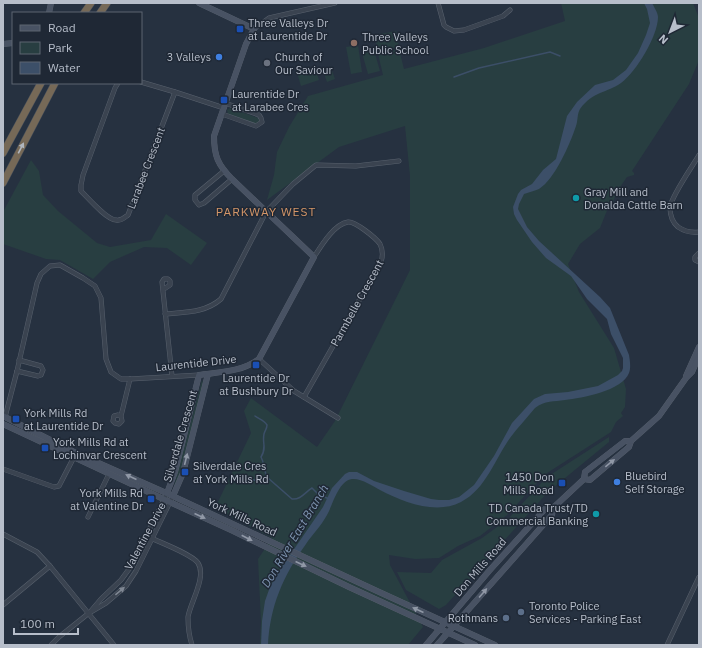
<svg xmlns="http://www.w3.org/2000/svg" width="702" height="648" font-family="'IBM Plex Sans',sans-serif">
<rect width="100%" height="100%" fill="#263140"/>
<g fill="#283e41">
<path d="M561,3H693L699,18V60L689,84L632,171L634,173V175L627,177L616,193L612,206L608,208L600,228L580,244L568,264L579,292L614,348L626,389L625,407L621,413L623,416L616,422L611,432L544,475L507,515L480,536L458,546L439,558L415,559L389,555L390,565L423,627L408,645H260L261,622L258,559L272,538L215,508L251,433L244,411L251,398L317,447L335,421L410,270V176L405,126L339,147L267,200L274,175L277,152L289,127L308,96L383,75L378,54L399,49L404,69L484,48L565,21Z"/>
<path d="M396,31L399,47L378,51L374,35Z"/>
<path d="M358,45L362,72L351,74L346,47Z"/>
<path d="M374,50L380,71L368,74L362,53Z"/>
<path d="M315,67L319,80L301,86L297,73Z"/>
<path d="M331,68L335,79L327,82L323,71Z"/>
<path d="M230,108L258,118L260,121L259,123L257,124L228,114L227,110Z"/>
<path d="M31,160L39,171L43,195L58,211L97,243L110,247L151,240L166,214L207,243L191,265L167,248L144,247L110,262L93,279L60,260L46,259L3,244V212Z"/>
<path d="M202,380L203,382L178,482L174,486Z"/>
<path d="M609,437V442L548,492L446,605L439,609L406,590L397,572L431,573L442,560L482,538L508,519L547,477Z"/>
</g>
<path fill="#3c4f68" d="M644,3H652C654,7 658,13 658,17C658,36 636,72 621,83C607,93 593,91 580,109C577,114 578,121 576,126C570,144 555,179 539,189C535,191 529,192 524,194L519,204L518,209L527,227L539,241L600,297L610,308L629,355C630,361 631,368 629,373C622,391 582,398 565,400C554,402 545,400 535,408C527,418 518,427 510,438C495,459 486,489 461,502C436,515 403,502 380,490C373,486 361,478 352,479C338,481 333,505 327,515C321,526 312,535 306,544C283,576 270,606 268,645H261L262,621L265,601L270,587L277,574L323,507L332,488L345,474L349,472H357L374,481L404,491L431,499L439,500H449L459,497L474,485L494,456L512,423L534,399L545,394L568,392L598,386L618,375L622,371L623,368V358L611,334L607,319L587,299L571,276L546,258L532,242L517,220L514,214L513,207L518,194L521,190L532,184L543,170L556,159L567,116L577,102L595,85L613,80L626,70L638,53L646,35L650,23L647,9Z"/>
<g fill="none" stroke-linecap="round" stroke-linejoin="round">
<g stroke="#3c4f68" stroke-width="1.5">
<path d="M454,77L479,68L550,52L560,56"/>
<path d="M255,416C259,419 264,420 267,425C267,429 265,430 264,434C262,443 267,448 261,457C265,464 263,471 268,478L292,499C301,500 305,492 312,488L318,494L329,499"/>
<path d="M247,481L254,480L261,482L268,478"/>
</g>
<defs>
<g id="street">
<path d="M438,3L444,25L446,27L454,31L464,30L503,16L510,10"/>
<path d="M254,29L269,18L335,3"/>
<path d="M141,82L175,92L224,108"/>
<path d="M118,83L115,88L83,175L81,185V191C88,198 107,220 116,220C121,221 124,218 128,215L175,92"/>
<path d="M222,114L256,126L262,122L261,118L259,115L225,103"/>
<path d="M699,155C692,167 672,195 670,207C670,214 672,222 678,227C684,231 692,233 699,232"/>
<path d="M224,171L195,195V200L199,205L204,203L232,179"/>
<path d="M699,253L695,257V260L699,262"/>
<path d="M164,289L170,285V281L168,279H164L162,282L172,376"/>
<path d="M165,314C185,312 205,313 221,299L266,212L293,184L316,165L356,166L399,161"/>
<path d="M259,359L294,391L338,418"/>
<path d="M17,371L38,376L41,375L43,370L41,366L19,360"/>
<path d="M304,397L381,262C383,256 383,250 380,244C376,238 355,221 348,222C334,224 321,246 314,257"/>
<path d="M121,416L118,415L114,416L113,421L115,423L119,424L122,421L121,416L130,379"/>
<path d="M5,417L17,371L37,283L41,274L50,266L60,265L83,278L95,286L101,298L106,359L111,372L121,379H130L199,375"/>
<path d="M3,469L54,487L59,486L74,457"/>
<path d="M88,517L109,474"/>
<path d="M3,534L37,552L50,566L114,645"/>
<path d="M146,536C157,541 192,554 198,563C207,577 190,603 188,617C188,627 189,636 192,645"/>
<path d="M3,605L50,566"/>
<path d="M90,612L101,599L121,580L132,565L167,493"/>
<path d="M51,645L59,637L89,613L106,603L126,586L136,571L173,496"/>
<path d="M667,645L699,577"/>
</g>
<g id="secondary">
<path d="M49,13L51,3"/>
<path d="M3,44L13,43"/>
<path d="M686,376L699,347"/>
<path d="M3,416L76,453L164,492L377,591L495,645"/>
<path d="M3,424L174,504L231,530L349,587L475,645"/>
<path d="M584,479L590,480L629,447L631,441L659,416L686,378L692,372L699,356"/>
<path d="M167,493L175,472L199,375C219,372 242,372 259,359L314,257L232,179C218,165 214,156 214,136L246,44L254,29L199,3"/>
<path d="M173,496L183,473L208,374"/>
<path d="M426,645L489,571L545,509L553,508"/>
<path d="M437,645L552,515L553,508L584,479L585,472L625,441H631"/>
</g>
<g id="highway">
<path d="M84,13L91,3"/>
<path d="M100,13L107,3"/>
<path d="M3,153L41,83"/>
<path d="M3,183L55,83"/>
</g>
</defs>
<use href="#street" stroke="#58616d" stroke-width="5"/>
<use href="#secondary" stroke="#58616d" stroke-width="6"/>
<use href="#highway" stroke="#454e5a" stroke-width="8"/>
<use href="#street" stroke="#3a4350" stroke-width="4"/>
<use href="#secondary" stroke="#485263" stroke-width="5.5"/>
<use href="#highway" stroke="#766957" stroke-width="7"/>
</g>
<defs><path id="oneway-solid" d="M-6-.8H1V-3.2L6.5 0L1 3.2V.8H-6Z"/></defs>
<use fill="#b0b6be" href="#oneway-solid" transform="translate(21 148) rotate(-63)"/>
<g fill="#9098a6">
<use href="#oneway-solid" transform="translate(186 459) rotate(-76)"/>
<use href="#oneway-solid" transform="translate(610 463) rotate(-39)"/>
<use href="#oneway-solid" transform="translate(131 477) rotate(-156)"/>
<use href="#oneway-solid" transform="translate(200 516) rotate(24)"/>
<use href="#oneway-solid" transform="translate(247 538) rotate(27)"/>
<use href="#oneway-solid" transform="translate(301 564) rotate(25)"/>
<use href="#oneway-solid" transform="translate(483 593) rotate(-49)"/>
<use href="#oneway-solid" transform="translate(418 610) rotate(-156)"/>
</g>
<use fill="#7f8793" href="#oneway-solid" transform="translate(120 591) rotate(-40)"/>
<g fill="#1a4fb4" stroke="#1f2835" stroke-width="1.5">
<rect x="236" y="25" width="8" height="8" rx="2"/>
<rect x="220" y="96" width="8" height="8" rx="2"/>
<rect x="252" y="361" width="8" height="8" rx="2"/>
<rect x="12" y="415" width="8" height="8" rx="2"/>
<rect x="41" y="444" width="8" height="8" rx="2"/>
<rect x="181" y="468" width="8" height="8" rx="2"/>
<rect x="558" y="479" width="8" height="8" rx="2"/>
<rect x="147" y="495" width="8" height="8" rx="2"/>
</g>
<circle fill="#8d6e63" stroke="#1f2835" stroke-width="1.5" cx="354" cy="43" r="4"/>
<g fill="#3f7fe0" stroke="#1f2835" stroke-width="1.5">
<circle cx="219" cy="57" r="4"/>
<circle cx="617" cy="482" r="4"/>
</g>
<circle fill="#6b7280" stroke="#1f2835" stroke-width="1.5" cx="267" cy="63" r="4"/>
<g fill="#0f9aa8" stroke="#1f2835" stroke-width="1.5">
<circle cx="576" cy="198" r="4"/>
<circle cx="596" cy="514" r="4"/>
</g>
<g fill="#5c6f8a" stroke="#1f2835" stroke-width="1.5">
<circle cx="521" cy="612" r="4"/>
<circle cx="506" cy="618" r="4"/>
</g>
<g text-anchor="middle" stroke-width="3" stroke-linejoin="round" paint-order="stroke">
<g font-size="11" fill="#b7beca" stroke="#1f2835" text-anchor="start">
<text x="248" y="27">Three Valleys Dr<tspan x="248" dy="13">at Laurentide Dr</tspan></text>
<text x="362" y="41">Three Valleys<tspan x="362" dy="13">Public School</tspan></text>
<text x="211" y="61" text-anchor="end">3 Valleys</text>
<text x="275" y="61">Church of<tspan x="275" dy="13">Our Saviour</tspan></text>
<text x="232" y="98">Laurentide Dr<tspan x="232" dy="13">at Larabee Cres</tspan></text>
<text x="584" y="196">Gray Mill and<tspan x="584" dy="13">Donalda Cattle Barn</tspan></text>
<text x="256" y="382" text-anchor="middle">Laurentide Dr<tspan x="256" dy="13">at Bushbury Dr</tspan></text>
<text x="24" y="417">York Mills Rd<tspan x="24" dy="13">at Laurentide Dr</tspan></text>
<text x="53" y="446">York Mills Rd at<tspan x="53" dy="13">Lochinvar Crescent</tspan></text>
<text x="193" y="470">Silverdale Cres<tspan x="193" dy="13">at York Mills Rd</tspan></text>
<text x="625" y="480">Bluebird<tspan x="625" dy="13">Self Storage</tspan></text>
<text x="554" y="481" text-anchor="end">1450 Don<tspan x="554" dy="13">Mills Road</tspan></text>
<text x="143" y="497" text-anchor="end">York Mills Rd<tspan x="143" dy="13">at Valentine Dr</tspan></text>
<text x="588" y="512" text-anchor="end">TD Canada Trust/TD<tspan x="588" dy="13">Commercial Banking</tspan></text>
<text x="529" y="610">Toronto Police<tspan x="529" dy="13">Services - Parking East</tspan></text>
<text x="498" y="622" text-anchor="end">Rothmans</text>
</g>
<g font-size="11" fill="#b7beca" stroke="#1f2835">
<text transform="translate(146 168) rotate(-69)" y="4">Larabee Crescent</text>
<text transform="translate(357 303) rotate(-61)" y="4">Parmbelle Crescent</text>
<text transform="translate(196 363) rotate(-6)" y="4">Laurentide Drive</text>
<text transform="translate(180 436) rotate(-74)" y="4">Silverdale Crescent</text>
<text transform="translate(242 517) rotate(25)" y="4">York Mills Road</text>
<text transform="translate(145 536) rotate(-62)" y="4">Valentine Drive</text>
<text transform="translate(480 567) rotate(-49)" y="4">Don Mills Road</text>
</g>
<g font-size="12" letter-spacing="1" fill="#d49668" stroke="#1f2835">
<text x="266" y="216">PARKWAY WEST</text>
</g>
<g font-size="12" font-style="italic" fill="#7f95b1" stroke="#1f2835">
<text transform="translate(295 536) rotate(-59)" y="4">Don River East Branch</text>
</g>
</g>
<rect width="702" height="648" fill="none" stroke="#b7beca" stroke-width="8"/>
<rect x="12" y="12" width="130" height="72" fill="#1f2835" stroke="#5c6471"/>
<rect x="20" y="25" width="20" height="6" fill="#485263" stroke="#5c6471"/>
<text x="48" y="32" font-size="12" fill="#b7beca">Road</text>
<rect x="20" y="42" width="20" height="12" fill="#283e41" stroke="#5c6471"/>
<text x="48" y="52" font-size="12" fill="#b7beca">Park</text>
<rect x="20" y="62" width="20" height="12" fill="#3c4f68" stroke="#5c6471"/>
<text x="48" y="72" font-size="12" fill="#b7beca">Water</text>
<g transform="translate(670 32) rotate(222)" stroke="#1f2835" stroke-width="3" paint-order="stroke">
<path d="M0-3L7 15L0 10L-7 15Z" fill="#b7beca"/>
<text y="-6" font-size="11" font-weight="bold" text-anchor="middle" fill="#b7beca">N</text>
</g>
<path d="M14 628v6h64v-6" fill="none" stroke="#b7beca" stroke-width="2"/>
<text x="20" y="628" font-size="12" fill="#b7beca" stroke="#1f2835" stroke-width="3" paint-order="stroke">100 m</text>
</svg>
